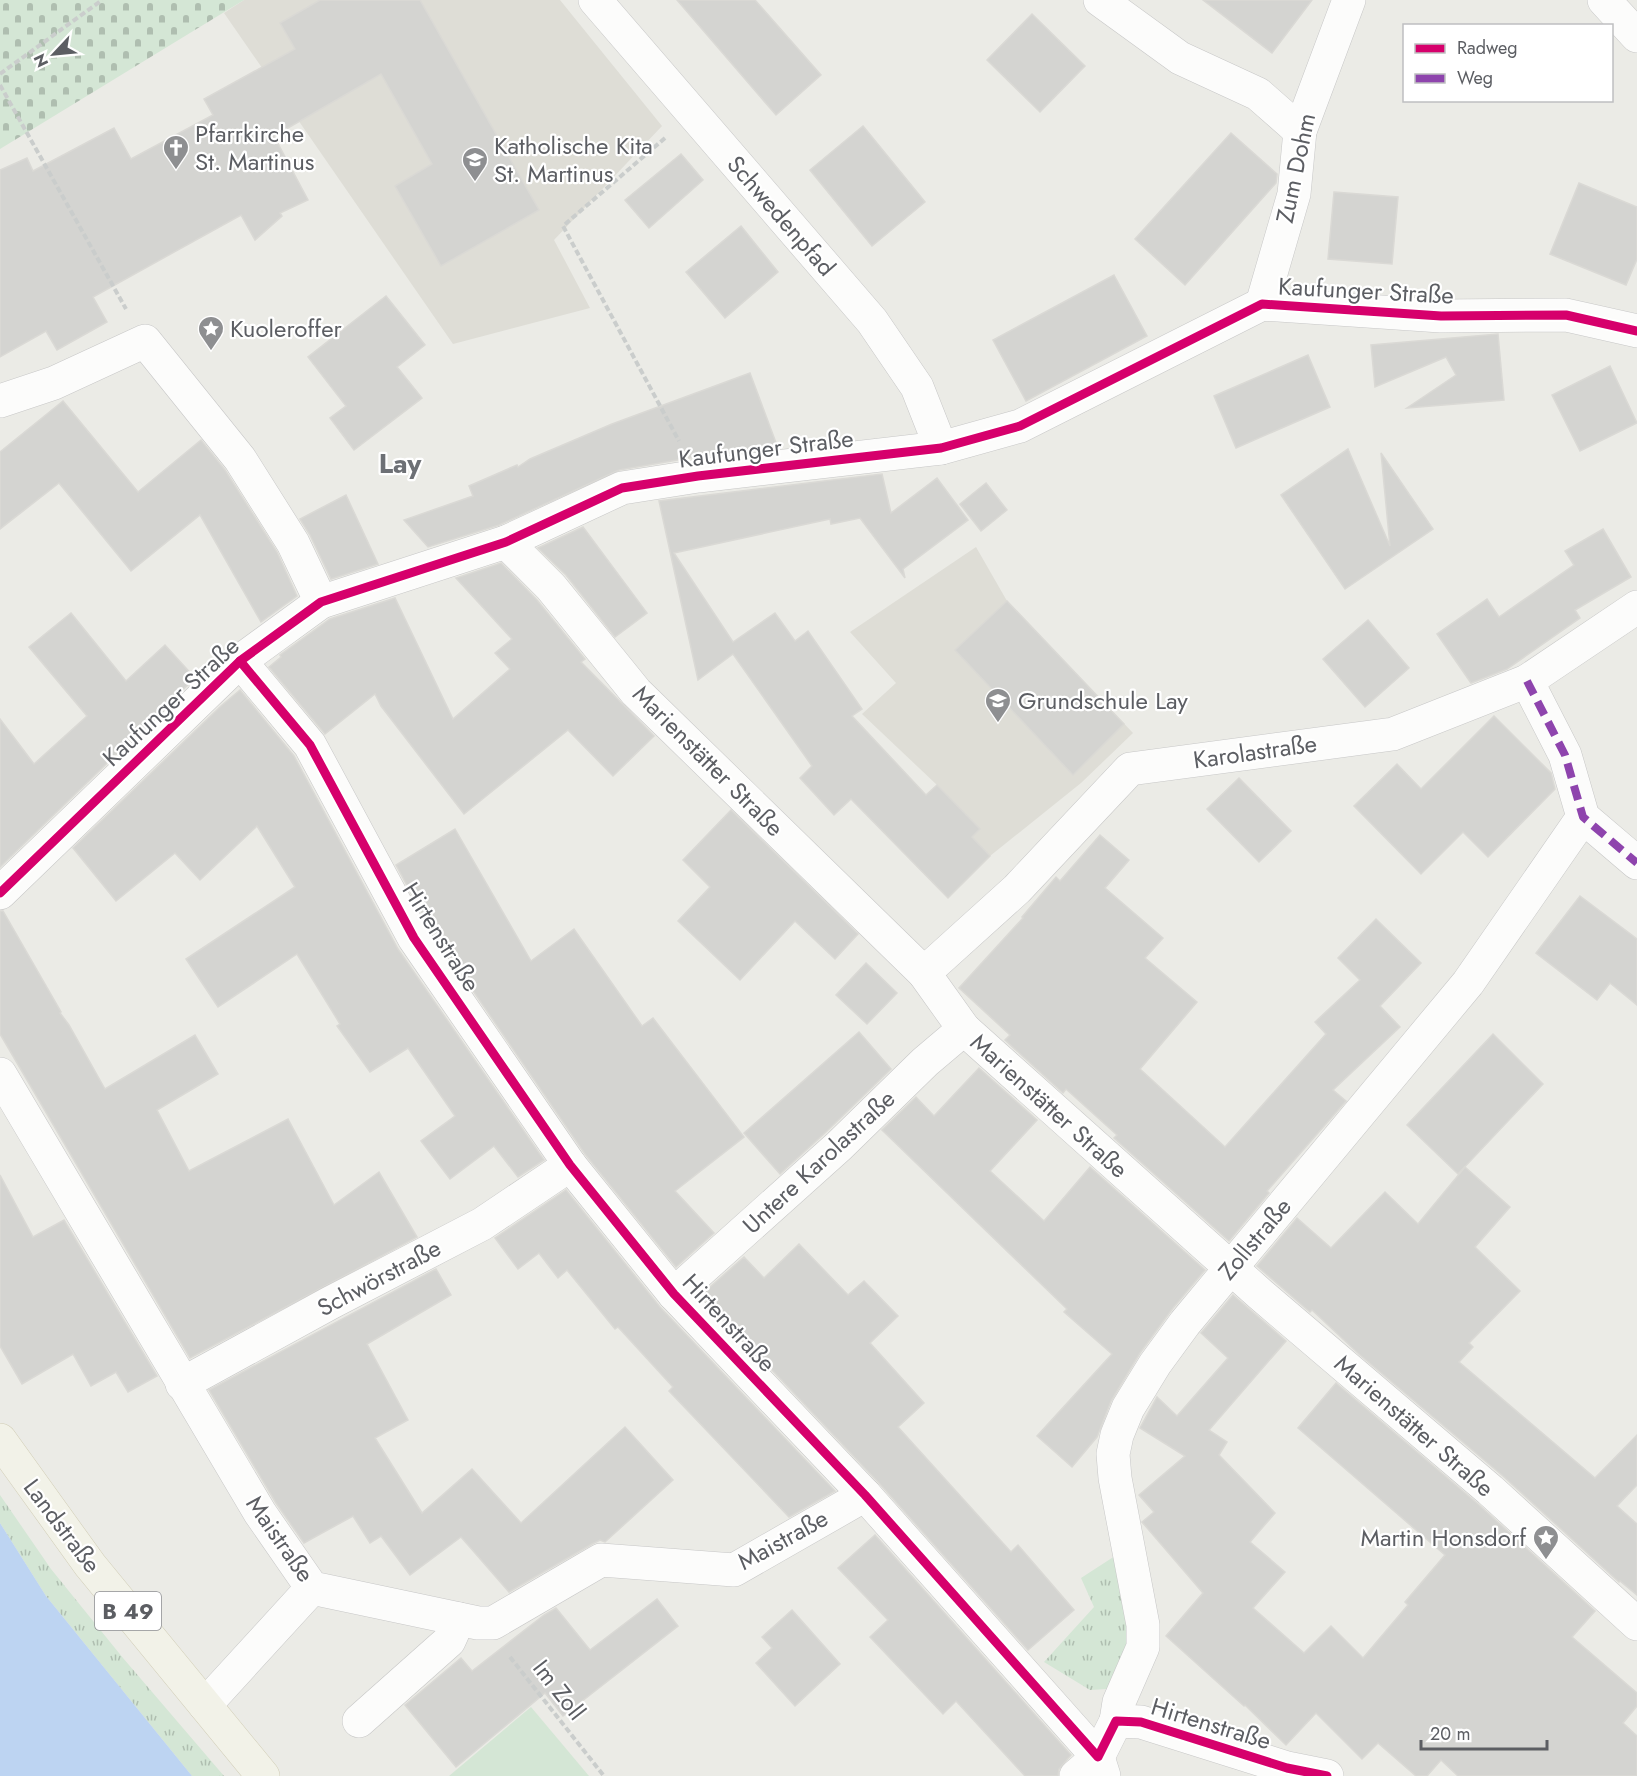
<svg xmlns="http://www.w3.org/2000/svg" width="1637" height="1776" font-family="Jost,sans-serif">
<defs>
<pattern id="grass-tufts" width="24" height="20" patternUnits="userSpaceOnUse" patternTransform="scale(1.5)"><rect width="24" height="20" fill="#d4e6d5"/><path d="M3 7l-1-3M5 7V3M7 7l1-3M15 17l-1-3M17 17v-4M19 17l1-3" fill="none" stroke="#afbeb0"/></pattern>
<pattern id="cemetery-stones" width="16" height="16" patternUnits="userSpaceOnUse" patternTransform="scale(1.5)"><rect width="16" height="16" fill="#d4e6d5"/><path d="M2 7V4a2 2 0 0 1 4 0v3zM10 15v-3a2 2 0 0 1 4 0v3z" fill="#afbeb0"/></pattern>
</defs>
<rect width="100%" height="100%" fill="#ebebe6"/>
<g fill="#deddd6">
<path d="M244,0H560L662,126L554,240L590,308L453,344L224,13Z"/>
<path d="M976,547L1007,601L1133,733L1081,783L990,856L948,898L886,835L937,785L862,714L896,683L850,632Z"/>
</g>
<g fill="url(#grass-tufts)">
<path d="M0,1495L51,1569L123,1658L224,1776H192L46,1596L0,1523Z"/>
<path d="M1118,1554L1133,1628L1107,1689L1090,1690L1044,1662L1094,1607L1081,1578Z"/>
</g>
<path fill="url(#cemetery-stones)" d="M0,0H244L0,149Z"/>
<path fill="#d4e6d5" d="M531,1707L589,1776H449Z"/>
<path fill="#bdd4f2" d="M0,1523L46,1596L192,1776H0Z"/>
<g fill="#d4d4d1" stroke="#dad9d5" stroke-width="1.5">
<path d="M320,0H420L539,210L441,266L395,186L432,164L381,74L274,136L308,200L280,213L282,216L255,240L241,215L93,297L107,322L57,350L46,331L0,357V170L27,158L33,171L114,128L131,159L213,115L204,99L295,49L280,23Z"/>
<path d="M677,0H755L821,75L776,115Z"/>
<path d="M1203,0H1312L1272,53Z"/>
<path d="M1032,14L1085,66L1040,112L987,60Z"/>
<path d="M863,126L925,202L872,246L810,170Z"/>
<path d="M1231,133L1277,174L1276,183L1185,285L1135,239Z"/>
<path d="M681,154L703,180L649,228L625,200Z"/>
<path d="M1579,183L1637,207V259L1626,285L1550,254Z"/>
<path d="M1334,192L1398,197L1392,264L1328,259Z"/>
<path d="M741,226L778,272L725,318L686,272Z"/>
<path d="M1114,275L1147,336L1026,401L993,340Z"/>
<path d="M386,296L425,345L397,367L422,398L354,450L330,418L346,406L308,357Z"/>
<path d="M1498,334L1504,400L1407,408L1456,375L1446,357L1375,387L1371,345Z"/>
<path d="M1308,355L1330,407L1236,448L1214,396Z"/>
<path d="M1610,366L1637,423L1580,451L1552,395Z"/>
<path d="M750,373L778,448L695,457L619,470L499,525L428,547L404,520L473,496L469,486L517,465L518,467L530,459L612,424Z"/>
<path d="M63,401L138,492L201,440L225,470L277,552L297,596L261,622L200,515L131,571L59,483L0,529V452Z"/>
<path d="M1348,449L1390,546L1381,453L1433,529L1345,589L1281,495Z"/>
<path d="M882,474L891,513L937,478L968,520L903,569L905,578L860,518L831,524L830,519L674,553L733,642L775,613L795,641L808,631L862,709L852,716L926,795L937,785L980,829L972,837L990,856L948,898L851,799L834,815L800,778L812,766L733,654L698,680L659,501Z"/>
<path d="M986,483L1007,510L981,531L960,504Z"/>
<path d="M346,495L378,564L331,579L310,535L300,519Z"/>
<path d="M583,527L647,613L615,637L566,575L538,548Z"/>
<path d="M1603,529L1631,577L1575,610L1580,618L1507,669L1471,683L1437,634L1487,599L1499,617L1574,565L1565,551Z"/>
<path d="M501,563L537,600L585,659L581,662L654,736L613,776L568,730L464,814L381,706L375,694L325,734L269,667L281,657L280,655L330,619L395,598L453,719L510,669L495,653L512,639L456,578Z"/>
<path d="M1007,601L1124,724L1073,775L955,650Z"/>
<path d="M71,613L126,681L165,645L195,678L0,867V719L34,764L87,716L29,647Z"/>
<path d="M1368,620L1409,668L1365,707L1323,659Z"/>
<path d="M240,690L294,756L398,949L544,1160L518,1177L494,1146L450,1179L421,1141L455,1116L408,1048L370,1072L337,1026L340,1024L297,954L218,1007L186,959L295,887L257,826L200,880L175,853L116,901L73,848L221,706Z"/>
<path d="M1494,716L1551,773L1555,789L1488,857L1463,832L1421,874L1354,806L1397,764L1421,789Z"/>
<path d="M1239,778L1291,831L1259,862L1207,809Z"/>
<path d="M731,810L858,934L835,959L795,921L740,980L678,921L710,887L683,860Z"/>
<path d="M455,829L531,961L574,929L642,1026L653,1018L744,1137L675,1191L714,1233L676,1267L585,1154L430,928L396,865Z"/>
<path d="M1100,835L1129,860L1105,888L1163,938L1145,958L1197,1002L1140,1069L1225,1147L1326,1034L1315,1022L1360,980L1338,958L1376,919L1421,963L1380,1006L1400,1027L1333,1090L1346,1101L1267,1191L1269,1193L1229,1241L1114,1138L1117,1135L1066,1089L1063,1093L1005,1040L1010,1035L959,988L1023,918L1022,917L1056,877L1060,881Z"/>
<path d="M1580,896L1637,939V1005L1610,983L1597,1000L1536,953Z"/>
<path d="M0,911H3L61,1012L60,1013L69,1025L105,1089L195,1035L218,1074L157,1110L189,1171L288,1119L334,1205L379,1172L417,1237L190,1358L0,1034Z"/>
<path d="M866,963L897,993L867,1024L836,995Z"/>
<path d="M859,1032L891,1069L826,1132L780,1174L744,1133Z"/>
<path d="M1493,1034L1543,1084L1458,1174L1407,1125Z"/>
<path d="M979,1068L1037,1120L990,1171L1044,1221L1090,1167L1205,1270L1173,1308L1140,1353L1111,1401L1097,1437L1072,1467L1037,1436L1112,1354L1064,1312L1067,1309L882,1130L916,1097L934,1116Z"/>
<path d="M1465,1167L1510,1207L1475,1247L1520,1291L1469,1343L1473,1347L1459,1362L1595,1478L1637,1435V1485L1617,1506L1637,1524V1595L1620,1581L1619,1582L1503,1476L1360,1355L1312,1310L1310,1312L1257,1266L1297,1218L1331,1248L1385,1192L1418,1224Z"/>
<path d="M0,1175L33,1237L64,1220L157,1376L128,1392L116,1372L91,1386L73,1354L22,1384L0,1346Z"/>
<path d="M566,1190L660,1307L835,1491L789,1517L669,1391L673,1387L618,1327L615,1329L567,1270L558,1278L539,1253L518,1269L495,1238Z"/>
<path d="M799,1244L848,1295L864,1281L898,1316L870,1343L924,1403L898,1427L1011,1552L1018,1545L1074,1610L1028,1650L879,1483L701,1295L744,1257L764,1278Z"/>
<path d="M436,1269L451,1295L367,1344L408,1420L375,1438L422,1513L472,1469L521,1523L625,1427L673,1480L605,1542L600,1540L592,1544L509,1592L461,1537L410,1575L381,1536L370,1543L353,1516L304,1543L276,1503L209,1390Z"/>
<path d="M1233,1295L1286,1341L1209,1430L1227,1442L1219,1455L1275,1513L1250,1542L1285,1572L1253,1608L1304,1653L1331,1626L1363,1658L1408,1605L1405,1602L1445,1555L1298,1428L1336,1383L1478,1504L1595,1611L1572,1637L1637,1693V1706L1623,1723L1637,1736V1776H1458L1441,1760L1427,1776H1416L1378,1743L1362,1759L1316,1713L1286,1745L1245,1705L1244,1706L1166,1636L1203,1593L1142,1522L1154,1512L1139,1495L1185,1456L1140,1428L1157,1397L1177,1416L1228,1358L1201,1333Z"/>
<path d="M875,1535L1071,1755L1059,1769L1058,1776H1025L956,1701L943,1714L870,1637L888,1620L838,1568Z"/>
<path d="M657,1599L678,1626L563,1716L545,1693L456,1767L405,1705L461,1658L472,1671L544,1615L556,1608L590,1650Z"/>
<path d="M792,1610L840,1664L795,1706L756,1663L772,1648L762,1637Z"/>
</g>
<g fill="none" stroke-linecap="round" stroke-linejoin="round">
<defs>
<g id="minor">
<path d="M595,0L872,321L917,387L941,448"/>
<path d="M1100,0L1180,58L1258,94L1300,131"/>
<path d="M1604,0L1637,36"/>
<path d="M1262,304L1294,194L1300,131L1349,0"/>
<path d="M0,401L54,383L145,341L240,459L293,543L321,602"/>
<path d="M506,542L551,587L636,692L924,973L964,1029L1260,1294L1490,1490L1637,1624"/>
<path d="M240,661L310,745L414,938L570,1165L674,1294L865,1495L1098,1757L1116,1721L1141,1722L1287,1768L1327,1776"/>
<path d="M1527,681L1565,755L1583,817L1637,863"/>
<path d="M0,893L240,661L321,602L506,542L622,488L698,476L941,448L1020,426L1262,304L1441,316L1566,315L1637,331"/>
<path d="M924,973L1017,889L1130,769L1393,734L1527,681L1637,607"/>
<path d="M0,1074L260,1513L312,1588L478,1623H493L601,1560L734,1570L865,1495"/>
<path d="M674,1294L839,1146L925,1062L964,1029"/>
<path d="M182,1384L330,1303L482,1224L570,1165"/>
<path d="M205,1705L312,1588"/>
<path d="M359,1721L449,1641L459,1619"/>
<path d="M1116,1721L1119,1702L1143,1647V1625L1115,1478L1113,1454L1117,1435L1128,1408L1155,1364L1185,1323L1468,983L1583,817"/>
<path d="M1076,1776L1098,1757L1104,1776"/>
</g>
<path id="major" d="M0,1440L90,1565L263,1776"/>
</defs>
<use href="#minor" stroke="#c7c7c7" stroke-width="34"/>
<use href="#major" stroke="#d1cdb6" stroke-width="34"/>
<g stroke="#cacdcc" stroke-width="4" stroke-dasharray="6 3" stroke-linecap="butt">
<path d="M0,74L102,0"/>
<path d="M0,85L126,309"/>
<path d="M665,138L563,226L679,441"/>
<path d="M510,1657L604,1776"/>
</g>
<use href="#minor" stroke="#fcfcfb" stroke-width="33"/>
<use href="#major" stroke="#f2f2e8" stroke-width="33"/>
<path stroke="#8e44ad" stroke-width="8" stroke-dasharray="15 8" stroke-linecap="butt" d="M1527,681L1565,755L1583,817L1637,863"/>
<defs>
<g id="cycleway">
<path d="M240,661L310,745L414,938L570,1165L674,1294L865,1495L1098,1757L1116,1721L1141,1722L1287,1768L1327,1776"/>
<path d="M0,893L240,661L321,602L506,542L622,488L698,476L941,448L1020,426L1262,304L1441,316L1566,315L1637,331"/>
</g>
</defs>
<use href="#cycleway" stroke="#fff" stroke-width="13"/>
<use href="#cycleway" stroke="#d6006c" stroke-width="9"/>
</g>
<defs>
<symbol id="church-pin" viewBox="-11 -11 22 30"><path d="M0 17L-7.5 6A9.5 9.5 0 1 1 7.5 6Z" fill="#8e8f91" stroke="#fff"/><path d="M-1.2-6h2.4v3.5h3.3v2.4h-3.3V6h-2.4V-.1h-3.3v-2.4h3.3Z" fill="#fff"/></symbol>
<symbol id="school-pin" viewBox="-11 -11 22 30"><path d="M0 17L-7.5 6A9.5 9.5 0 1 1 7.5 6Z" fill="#8e8f91" stroke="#fff"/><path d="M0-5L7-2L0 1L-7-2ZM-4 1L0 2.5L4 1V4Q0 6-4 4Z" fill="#fff"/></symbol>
<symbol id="sight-pin" viewBox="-11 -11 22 30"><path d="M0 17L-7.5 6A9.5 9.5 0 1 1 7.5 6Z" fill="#8e8f91" stroke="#fff"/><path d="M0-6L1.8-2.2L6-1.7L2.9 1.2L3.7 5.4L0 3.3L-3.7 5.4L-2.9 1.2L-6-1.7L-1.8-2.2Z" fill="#fff"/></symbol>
</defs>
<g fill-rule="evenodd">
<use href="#church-pin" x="161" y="133" width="30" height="40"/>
<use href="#school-pin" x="460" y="145" width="30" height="40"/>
<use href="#sight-pin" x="196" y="314" width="30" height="40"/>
<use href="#school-pin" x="983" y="686" width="30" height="40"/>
<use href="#sight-pin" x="1531" y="1523" width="30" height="40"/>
</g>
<g text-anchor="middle" stroke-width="4.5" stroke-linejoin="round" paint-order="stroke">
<rect fill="#fff" stroke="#8d8e92" stroke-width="1.5" x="95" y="1592" width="66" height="38" rx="4.5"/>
<g font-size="22" font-weight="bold" fill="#5c5e63">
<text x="128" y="1619">B 49</text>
</g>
<g font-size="24" fill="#5c5e63" stroke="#fff" text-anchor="start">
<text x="195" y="142">Pfarrkirche<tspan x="195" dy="28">St. Martinus</tspan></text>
<text x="494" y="154">Katholische Kita<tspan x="494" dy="28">St. Martinus</tspan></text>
<text x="230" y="337">Kuoleroffer</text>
<text x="1018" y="709">Grundschule Lay</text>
<text x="1526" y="1546" text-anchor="end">Martin Honsdorf</text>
</g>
<g font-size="24" fill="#5c5e63" stroke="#fff">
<text transform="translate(1296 168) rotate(-78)" y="8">Zum Dohm</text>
<text transform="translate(781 216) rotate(49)" y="8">Schwedenpfad</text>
<text transform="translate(1366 291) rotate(3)" y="8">Kaufunger Straße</text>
<text transform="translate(766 449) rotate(-7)" y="8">Kaufunger Straße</text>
<text transform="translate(171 702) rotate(-43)" y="8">Kaufunger Straße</text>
<text transform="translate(1255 752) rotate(-8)" y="8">Karolastraße</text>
<text transform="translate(708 761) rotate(45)" y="8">Marienstätter Straße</text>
<text transform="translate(441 937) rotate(58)" y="8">Hirtenstraße</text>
<text transform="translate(1049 1106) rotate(42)" y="8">Marienstätter Straße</text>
<text transform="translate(819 1162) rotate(-43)" y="8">Untere Karolastraße</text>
<text transform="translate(1255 1239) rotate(-50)" y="8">Zollstraße</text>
<text transform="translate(379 1278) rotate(-28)" y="8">Schwörstraße</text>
<text transform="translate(729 1323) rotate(47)" y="8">Hirtenstraße</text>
<text transform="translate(1414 1426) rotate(41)" y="8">Marienstätter Straße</text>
<text transform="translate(62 1526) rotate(53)" y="8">Landstraße</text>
<text transform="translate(280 1539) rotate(55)" y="8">Maistraße</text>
<text transform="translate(783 1540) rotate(-29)" y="8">Maistraße</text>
<text transform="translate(559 1690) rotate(52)" y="8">Im Zoll</text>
<text transform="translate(1211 1724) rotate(17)" y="8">Hirtenstraße</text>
</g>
<g font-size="27" font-weight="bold" fill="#6d7075" stroke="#fff">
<text x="400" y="473">Lay</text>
</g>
</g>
<rect x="1403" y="24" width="210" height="78" fill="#ffffff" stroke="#bebfc1" stroke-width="1.5"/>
<rect x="1415" y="44" width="30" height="9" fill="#d6006c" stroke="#bebfc1" stroke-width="1.5"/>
<text x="1457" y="54" font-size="18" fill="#5c5e63">Radweg</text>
<rect x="1415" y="74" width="30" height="9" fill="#8e44ad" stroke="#bebfc1" stroke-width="1.5"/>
<text x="1457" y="84" font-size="18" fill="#5c5e63">Weg</text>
<g transform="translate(54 54) rotate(244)" stroke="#ffffff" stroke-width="4.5" paint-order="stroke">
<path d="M0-4.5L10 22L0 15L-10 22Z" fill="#5c5e63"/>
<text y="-9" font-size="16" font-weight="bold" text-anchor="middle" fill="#5c5e63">N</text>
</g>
<path d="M1421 1740v9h126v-9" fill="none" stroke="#5c5e63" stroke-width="3"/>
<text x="1430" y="1740" font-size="18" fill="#5c5e63" stroke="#ffffff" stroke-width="4.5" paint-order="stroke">20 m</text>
</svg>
